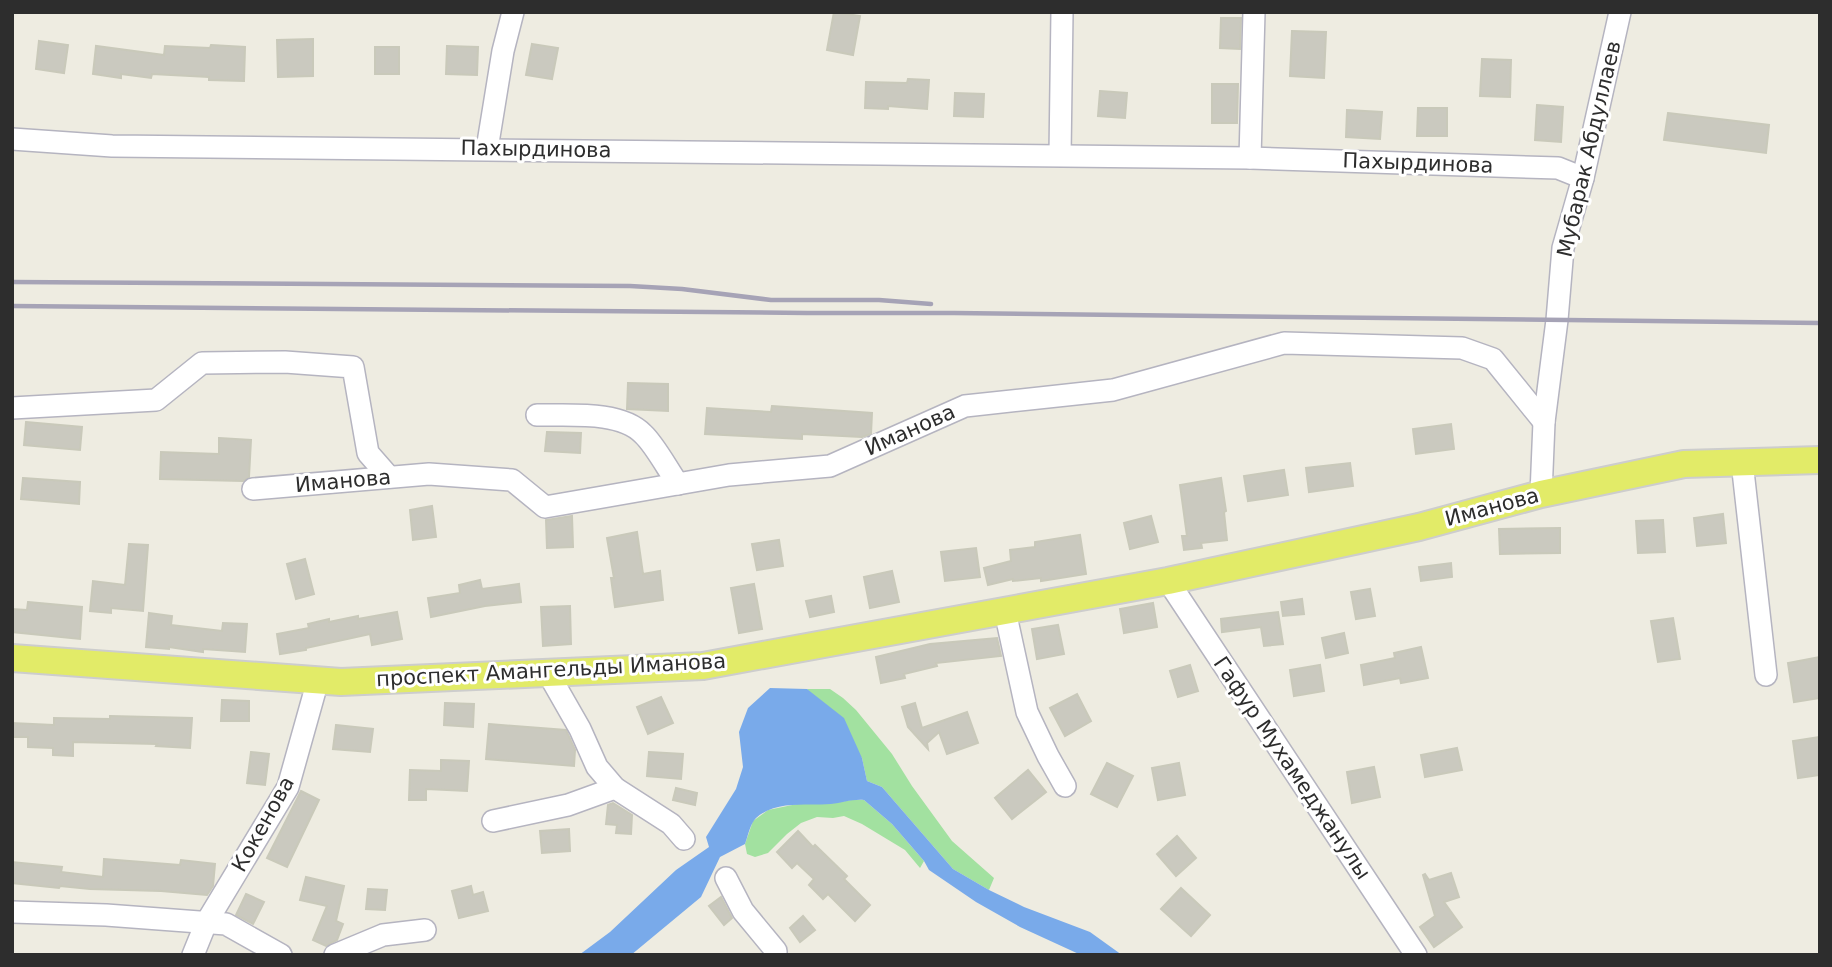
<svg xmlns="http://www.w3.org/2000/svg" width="1832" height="967" font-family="'DejaVu Sans',sans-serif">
<rect width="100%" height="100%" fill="#eeece1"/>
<g fill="#a2e1a0">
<path d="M807,689H830L843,698L856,710L892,754L912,786L952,841L994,878L989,890L953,869L882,787L867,781L862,758Z"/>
<path d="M851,800H864L892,824L924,861L920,868L905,850L862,824L844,816L833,818L817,817L801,823L787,834L768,853L755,857L747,854L745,844L753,821L768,810L797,804L835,803Z"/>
</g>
<path fill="#79aaea" d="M770,688L807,689L844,718L862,758L867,781L882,787L953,869L989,890L1024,907L1090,932L1122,955H1081L1020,927L976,902L929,870L924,861L892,824L864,800C852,799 842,803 831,804C806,806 776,800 756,818C750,824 748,836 745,844L720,857L701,897L631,955H579L610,932L676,870L709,847L706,837L736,789L743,767L739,732L748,708Z"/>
<g fill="#cac9bf" stroke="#c9c9ba" stroke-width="2">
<path d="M834,12L860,16L853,55L827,50Z"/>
<path d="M1221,18H1241L1240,49L1220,48Z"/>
<path d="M1292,31L1326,32L1324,78L1290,76Z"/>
<path d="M313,39V76L278,77L277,40Z"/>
<path d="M39,41L68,45L64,73L36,69Z"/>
<path d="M532,44L558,48L552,79L526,75Z"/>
<path d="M211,45L245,47L244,81L209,80V77L152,74L151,78L121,74V78L93,74L96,46L164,55L165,46L210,48Z"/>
<path d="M447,46L478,47L477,75L446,74Z"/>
<rect x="375" y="47" width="24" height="27"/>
<path d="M1482,59L1511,60L1510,97L1480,96Z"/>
<path d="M908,79L929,80L927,109L888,106V109L865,108L866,82L907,83Z"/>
<path d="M1212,84H1238L1237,123H1212Z"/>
<path d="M1100,91L1127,93L1125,118L1098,116Z"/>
<path d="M955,93L984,94L983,117L954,116Z"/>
<path d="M1537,105L1563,107L1561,142L1535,140Z"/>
<path d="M1418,108H1447V136H1417Z"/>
<path d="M1347,110L1382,112L1380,139L1346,137Z"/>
<path d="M1668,113L1769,125L1766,153L1664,140Z"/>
<path d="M628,383L668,384V411L627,409Z"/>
<path d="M772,406L872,413L871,434L862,437L802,434V439L705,434L707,408L771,412Z"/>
<path d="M26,422L82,427L80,450L24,445Z"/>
<path d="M1451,424L1454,449L1416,454L1413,429Z"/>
<path d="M547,432L581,433L580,453L545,451Z"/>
<path d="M219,438L251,440L249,477L243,481L160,479L161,452L219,454Z"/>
<path d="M1350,463L1353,486L1309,492L1306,468Z"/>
<path d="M1284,470L1288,495L1248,501L1244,476Z"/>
<path d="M23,478L80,482L79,504L21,499Z"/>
<path d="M1221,478L1226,511L1224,512L1227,540L1201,543L1202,548L1184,550L1182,536H1187L1180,485Z"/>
<path d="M432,506L436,537L413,540L410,510Z"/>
<path d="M1723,514L1726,543L1697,546L1694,518Z"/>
<path d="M572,516L573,547L547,548L546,520Z"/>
<path d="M1151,516L1158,542L1130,549L1124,523Z"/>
<path d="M1663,520L1665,552L1638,553L1636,521Z"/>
<path d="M1560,528V553L1500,554L1499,529Z"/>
<path d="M637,532L643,574L660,571L663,600L615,607L611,578H614L607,538Z"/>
<path d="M1080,535L1086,574L1041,581V578L1013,581V579L988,585L984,568L1011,561L1010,550L1035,547V542Z"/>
<path d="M779,540L783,566L757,570L752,544Z"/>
<path d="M129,544L148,545L143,611L111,608V613L90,611L93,581L125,585Z"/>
<path d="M976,548L980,577L945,581L941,552Z"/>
<path d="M305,559L314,594L296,599L287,564Z"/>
<path d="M1451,563L1452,577L1421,581L1419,567Z"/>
<path d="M892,571L899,602L870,608L864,577Z"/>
<path d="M480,580L482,589L519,584L521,602L485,606L431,617L428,598L460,593L459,585Z"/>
<path d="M754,584L762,629L739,633L731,588Z"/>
<path d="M1370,589L1375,616L1356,619L1351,592Z"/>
<path d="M831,596L834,612L810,617L806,601Z"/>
<path d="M1302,599L1304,614L1283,616L1281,602Z"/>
<path d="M28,602L82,607L80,639L12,632V609L27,610Z"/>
<path d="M1153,603L1157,627L1124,633L1120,609Z"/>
<path d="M570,606L571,644L543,646L541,607Z"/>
<path d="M397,612L402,639L372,645L370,634L306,648V650L280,654L277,634L309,628L308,624L329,619V622L358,616V619Z"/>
<path d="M1278,612L1283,644L1264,646L1261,627L1222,632L1221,619Z"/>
<path d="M149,613L172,616L171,625L222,631L223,623L247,624L245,652L203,649V652L169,647V649L146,647Z"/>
<path d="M1673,618L1680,659L1658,662L1651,621Z"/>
<path d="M1058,625L1064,654L1037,659L1032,629Z"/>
<path d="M1344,633L1348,653L1326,658L1322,638Z"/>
<path d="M997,638L1001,656L936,663L937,666L904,674L905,678L881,683L876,657L930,644Z"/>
<path d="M1421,647L1428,678L1401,683L1400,678L1364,685L1361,665L1395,658L1394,653Z"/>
<path d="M1820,657V698L1794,702L1788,663Z"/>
<path d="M1190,665L1198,691L1178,697L1170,671Z"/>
<path d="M1320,665L1324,691L1294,696L1290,670Z"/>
<path d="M1077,694L1091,721L1065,736L1050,708Z"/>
<path d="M661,697L673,723L648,734L637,707Z"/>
<path d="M222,700L249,701V721H221Z"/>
<path d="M445,703L474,704L473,727L444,725Z"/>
<path d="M915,703L922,728L967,712L978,743L947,754L939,732L927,743L928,749L908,727L902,707Z"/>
<path d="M110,716L192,718L190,748L156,746L157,744L73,742V756L53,755V748L28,747V737H12V723L54,725V718L110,719Z"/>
<path d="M489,724L566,730L575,750L574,766L486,759Z"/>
<path d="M336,725L373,729L370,752L333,749Z"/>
<path d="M1820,737V775L1798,778L1793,741Z"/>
<path d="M1457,748L1462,770L1425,777L1421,755Z"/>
<path d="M251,752L269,754L265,785L247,783Z"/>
<path d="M649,752L683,754L681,779L647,776Z"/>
<path d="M441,760L469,761L467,791L426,789V800H409L410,770L441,771Z"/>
<path d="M1107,763L1133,776L1117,807L1091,794Z"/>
<path d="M1179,763L1185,795L1158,800L1152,768Z"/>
<path d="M1374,767L1380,797L1352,803L1347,772Z"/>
<path d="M1028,770L1046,792L1012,819L995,798Z"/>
<path d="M676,788L697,793L695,805L673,800Z"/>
<path d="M301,791L319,800L287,867L267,858Z"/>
<path d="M613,803L632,815L631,834L616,833L617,825L606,824L608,805Z"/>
<path d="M569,829L570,851L542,853L540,831Z"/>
<path d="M798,831L813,847L815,845L847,876L844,879L870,905L855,921L828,894L823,899L809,885L814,879L797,863L792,868L777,852Z"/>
<path d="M1177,836L1196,858L1176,876L1157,854Z"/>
<path d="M104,859L180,865L181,860L215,864L213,886L207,895L161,891L90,889L60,886L59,888L12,883V862L62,867L61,872L103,877Z"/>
<path d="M1451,873L1459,897L1444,902L1462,927L1434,947L1420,927L1435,916L1423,875L1425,874L1429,880Z"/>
<path d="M306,877L344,886L336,921L343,924L337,940L326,946L313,940L327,906L300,900Z"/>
<path d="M471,886L473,895L483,892L488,911L459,918L452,891Z"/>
<path d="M1181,888L1210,915L1191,936L1161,909Z"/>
<path d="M368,889L387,890L385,910L366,909Z"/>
<path d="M246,894L264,902L253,924L236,915Z"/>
<path d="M721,897L732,918L724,925L709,906Z"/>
<path d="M803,916L815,930L800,942L790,928Z"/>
</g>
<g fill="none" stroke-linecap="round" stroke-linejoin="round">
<defs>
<g id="minor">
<path d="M12,139L112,146L1250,158L1558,168L1583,178"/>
<path d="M487,149L503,51L513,12"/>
<path d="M1060,155L1062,12"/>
<path d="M1250,158L1254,12"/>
<path d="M12,408L156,400L202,363L285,362L353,367L368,453L389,477"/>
<path d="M537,415C567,416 620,410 643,434C655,445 668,470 678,484"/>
<path d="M1742,462L1766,675"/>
<path d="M253,489L429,474L512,480L545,507L729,475L830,466L965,406L1113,390L1284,343L1462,348L1493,359L1544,422"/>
<path d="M1541,494L1544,422L1557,320L1563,248L1583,178L1620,12"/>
<path d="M1168,581L1416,955"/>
<path d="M1005,611L1027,712L1048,756L1065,786"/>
<path d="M548,673L580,729L597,767L615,788L671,824L684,839"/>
<path d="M493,821L568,805L615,788"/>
<path d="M726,878L743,911L776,951V955"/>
<path d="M12,912L106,915L226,924L281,955"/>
<path d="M193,955L206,923L288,787L318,680"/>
<path d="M335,955L383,935L425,930"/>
</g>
<path id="major" d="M12,658L341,682L703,666L1168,581L1419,527L1541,494L1684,464L1820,460"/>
</defs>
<use href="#minor" stroke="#b5b4c0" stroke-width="24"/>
<use href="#major" stroke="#cdcdcd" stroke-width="30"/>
<use href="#minor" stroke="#fff" stroke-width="21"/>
<use href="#major" stroke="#e2eb68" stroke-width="26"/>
<g stroke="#a6a3b6" stroke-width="4.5">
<path d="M12,282L630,286L682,289L771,300H879L931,304"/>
<path d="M12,306L807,313H954L1820,323"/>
</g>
</g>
<g text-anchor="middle" stroke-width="6" stroke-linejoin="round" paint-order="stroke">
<g font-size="21" fill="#2d2d2d" stroke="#fff">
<text transform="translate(536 149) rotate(1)" y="7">Пахырдинова</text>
<text transform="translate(1589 149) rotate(-77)" y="7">Мубарак Абдуллаев</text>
<text transform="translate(1418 163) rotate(2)" y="7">Пахырдинова</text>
<text transform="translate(910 430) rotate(-24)" y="7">Иманова</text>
<text transform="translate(343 481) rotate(-5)" y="7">Иманова</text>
<text transform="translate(1492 507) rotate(-15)" y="7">Иманова</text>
<text transform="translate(551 670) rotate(-3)" y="7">проспект Амангельды Иманова</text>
<text transform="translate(1292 768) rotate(56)" y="7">Гафур Мухамеджанулы</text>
<text transform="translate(263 824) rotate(-61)" y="7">Кокенова</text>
</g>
</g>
<rect width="1832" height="967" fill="none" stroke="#2d2d2d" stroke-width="28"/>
</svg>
